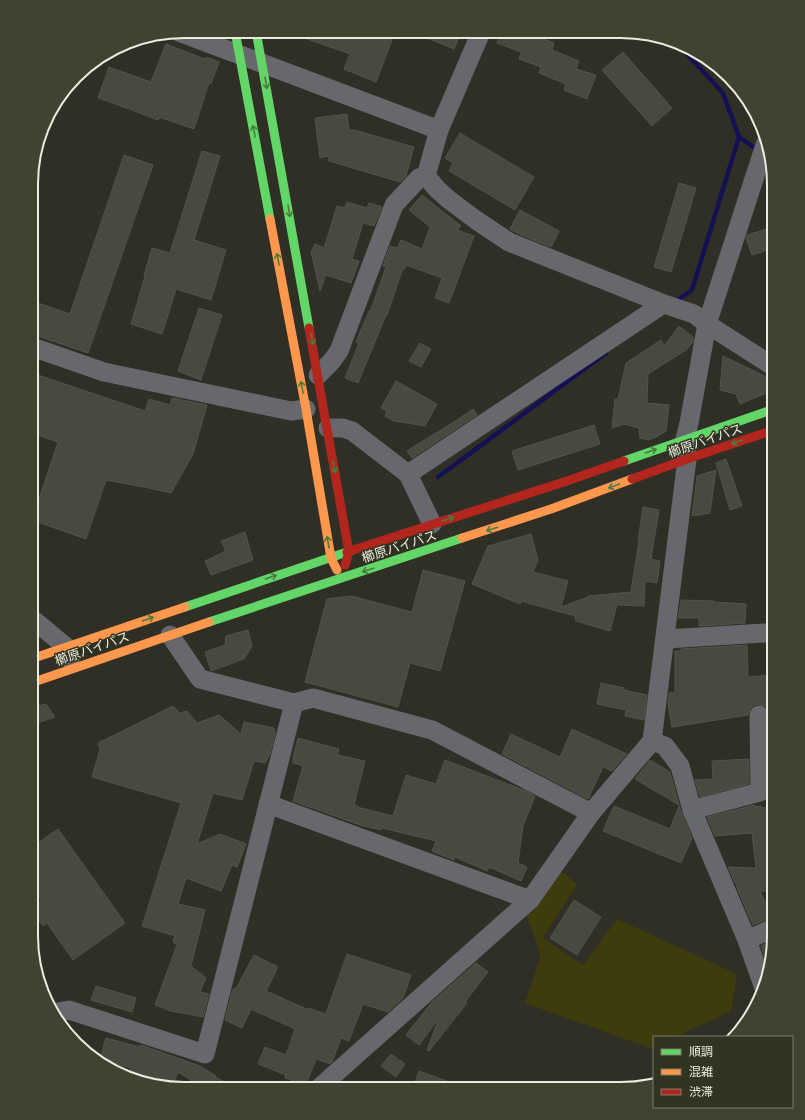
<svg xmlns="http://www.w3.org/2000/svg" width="805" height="1120" font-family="Inter,'Noto Sans JP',sans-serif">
<rect width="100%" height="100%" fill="#2f2f25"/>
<path fill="#3e3c0c" d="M560,871L577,884L543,938L583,965L617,919L737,974L731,1011L675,1037H654V1047L650,1048L525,1003L541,955L527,917L541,894Z"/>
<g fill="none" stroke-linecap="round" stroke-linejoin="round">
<g stroke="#131153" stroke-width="4.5">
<path d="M675,41L723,93L739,137L758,150"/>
<path d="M675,302L692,290L739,137"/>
<path d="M438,477L606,353"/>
</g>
</g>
<g fill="#49493f" stroke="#53534b">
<path d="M290,31L370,32H395L376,82L344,69L350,54L290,33Z"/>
<path d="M412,32H461L454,49Z"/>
<path d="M501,32H526L554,43L552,50L579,61L576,69L596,75L587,99L564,90L566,84L539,73L541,67L519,59L521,52L497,43Z"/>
<path d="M166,44L205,59L206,57L219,62L211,84L209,83L194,129L159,117L158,120L132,110L98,98L109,67L151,82Z"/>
<path d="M623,52L672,108L652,126L602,70Z"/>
<path d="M347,114L349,130H354L414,147L406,176L400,182L329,161L328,156L320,158L315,118Z"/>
<path d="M460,133L534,177L515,210L449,171L453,163L445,158Z"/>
<path d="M202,151L220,156L194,240L226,250L211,300L176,289L162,334L131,324L145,276L144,275L152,248L170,253Z"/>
<path d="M124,155L153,165L88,353L32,334V301L70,314Z"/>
<path d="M679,183L696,188L671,272L654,267Z"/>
<path d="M422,195L461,226L457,230L474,236L449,303L435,298L442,278L406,265L405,269L403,268L387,315H386L358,383L345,378L359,343L356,342L369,311L370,312L386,267L383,266L390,246L397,248L401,240L422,249L430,227L409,210Z"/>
<path d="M347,202L367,208L369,203L382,207L374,226L363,223L352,259L359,261L351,283L326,275L320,291L311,252L315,244L324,248L337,206L345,208Z"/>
<path d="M520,210L559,231L551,247L521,235L510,229Z"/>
<path d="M774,227V248L752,255L746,238L747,235Z"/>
<path d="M199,308L222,315L201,380L178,371Z"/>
<path d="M679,326L693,337V342L686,350L648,374L647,403L669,405L666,431L656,437L648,440L640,438L639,428L624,424L612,428L615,399H618L626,363L661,340L664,346Z"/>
<path d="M420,343L431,349L421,367L409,361Z"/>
<path d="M723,356L773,380L774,390L740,404L736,394L720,390Z"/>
<path d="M32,373L145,411L149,399L170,405L172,398L207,405L193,454L171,493L144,487L106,480L86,539L32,520L58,442L32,433Z"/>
<path d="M396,381L437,404L425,426L394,421L385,416L387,411L381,408Z"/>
<path d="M473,409L477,415L412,458L407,451L457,420Z"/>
<path d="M594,425L600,444L518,470L512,451Z"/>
<path d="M726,459L742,506L730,510L716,463Z"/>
<path d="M716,470L710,513L692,516L697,476Z"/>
<path d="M643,507L659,510L651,559L660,561L657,583L645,581L644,606L617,605L610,631L576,621L575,616L521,601L520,604L472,584L488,546L531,534L538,560L533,572L568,581L561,607L588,597V596L631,592L632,585L639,542L638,541Z"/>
<path d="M245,532L253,560L211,575L205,561L226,551L221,541Z"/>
<path d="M423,570L465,581L440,671L410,663L398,707L305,682L327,599L351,596L412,612Z"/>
<path d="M681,600L714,601V602L746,604L745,623L699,626V618H678Z"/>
<path d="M248,630L252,646L244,659L211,671L205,652L225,645L226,636Z"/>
<path d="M747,645L748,677L774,675V711L769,712L768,709L765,706L758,704L754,705L750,709L748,715L672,727L668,703L669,693L675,692V651H681V649Z"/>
<path d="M601,683L624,688V690L647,695L644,720L625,716L626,710L597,704Z"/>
<path d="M46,704L55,717L31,725V708Z"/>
<path d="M173,706L180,713L187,711L197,723L219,715L241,734L244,722L274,728L275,734L270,754L265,763L254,761L242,800L213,793L197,844L220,834L246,844L237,867L232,865L221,891L186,878L178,904L205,910L191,966L206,978L200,992L209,994L203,1017L171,1011L155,1005L177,945L173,942L175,936L142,926L181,803L92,777L100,749L98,743Z"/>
<path d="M572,729L627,754L612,771L603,767L588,799L502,754L511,734L560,757Z"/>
<path d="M298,738L339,749L337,755L365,761L354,805L358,806L357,807L393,816L406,775L436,784L445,760L526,791L535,796L523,826L518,863L527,867L521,881L489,867L487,871L455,857L454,860L432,851L436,841L382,828L381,830L360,825L293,801L303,766L293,763V758Z"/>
<path d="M749,759V784L700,797L695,780L713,779L712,761Z"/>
<path d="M650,760L670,772L679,805L635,779Z"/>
<path d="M755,805V807L761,806V808L774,806V858H772L770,891H760L773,917L753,925L737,888V883H735L728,867L756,868L752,833L715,836L707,817Z"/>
<path d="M614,806L670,829L679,806L682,814L692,838L681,863L603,831Z"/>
<path d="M58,829L125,923L73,960L47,923L43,926L31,909L41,901L31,887V848Z"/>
<path d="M574,900L601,917L577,955L550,938Z"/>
<path d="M774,940V946L769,969L761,946Z"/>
<path d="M347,954L411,975L403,998L388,1012L363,1004L349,1041L341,1038L332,1062L330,1064L316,1059L306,1085L285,1078L286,1075L258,1064L265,1047L286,1055L295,1029L251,1009L242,1028L225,1020L232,992L234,988L236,989L254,955L278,967L266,991L309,1010V1008L326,1014Z"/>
<path d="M476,963L488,972L465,1002L467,1003L429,1051L427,1050L439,1018L419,1045L406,1035L432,1002Z"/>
<path d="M96,986L136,998L132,1012L91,1000Z"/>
<path d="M106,1038L140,1047L141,1045L200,1066L216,1076L215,1077L236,1088H203L178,1072L171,1088H166L129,1071L131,1068L100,1059Z"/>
<path d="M391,1054L405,1064L396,1077L381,1066Z"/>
<path d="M419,1071L463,1087V1089L413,1088Z"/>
</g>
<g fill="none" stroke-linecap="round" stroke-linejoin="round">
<g stroke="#66686e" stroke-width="19">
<path d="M179,32L439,130"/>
<path d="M481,32L439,130L426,176L437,189L448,199L476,220L509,242L664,304L694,314L707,324L774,367"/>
<path d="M32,347L104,372L291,411L306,409"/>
<path d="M318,375L331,362L339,351L394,205L419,178L426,176"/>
<path d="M328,428H343L352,431L408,474"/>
<path d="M432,524L408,474L663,304"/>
<path d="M32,620L35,621L65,646L70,659"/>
<path d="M170,635L200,679L294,703L313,698L432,730L591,813"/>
<path d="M665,639L765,633"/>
<path d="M652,741L665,746L680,766L692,810L747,940L764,988"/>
<path d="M268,804L530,900"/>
<path d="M692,810L760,792L759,715"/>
<path d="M747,940L774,928"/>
<path d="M53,1013L69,1010L205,1054L294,703"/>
<path d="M319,1088L530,900L591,813L652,741L687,459L685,439L689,423L707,324L765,145"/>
</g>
<g stroke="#63d668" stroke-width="9">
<path d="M235,31L270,219"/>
<path d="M256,31L309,328"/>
<path d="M624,461L774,409"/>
<path d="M185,607L347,552"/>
<path d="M209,622L462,538"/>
</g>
<g stroke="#ff974d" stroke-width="9">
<path d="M270,219L306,409L331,558L337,570"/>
<path d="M462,538L551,509L632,479"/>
<path d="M31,659L185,607"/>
<path d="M31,683L209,622"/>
</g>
<g stroke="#b3261e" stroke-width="9">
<path d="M309,328L349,552L345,565"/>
<path d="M632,479L687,459L774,430"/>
<path d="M347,552L567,481L624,461"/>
</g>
</g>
<defs><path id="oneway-shaft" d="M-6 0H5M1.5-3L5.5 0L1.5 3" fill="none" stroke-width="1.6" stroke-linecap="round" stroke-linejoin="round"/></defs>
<g stroke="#497c41">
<use href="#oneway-shaft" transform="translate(266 83) rotate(80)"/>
<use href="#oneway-shaft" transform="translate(254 131) rotate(-101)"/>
<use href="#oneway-shaft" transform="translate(289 211) rotate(80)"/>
<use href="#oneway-shaft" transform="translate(278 259) rotate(-101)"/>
<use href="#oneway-shaft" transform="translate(312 339) rotate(80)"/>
<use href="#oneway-shaft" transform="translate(302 387) rotate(-101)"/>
<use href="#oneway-shaft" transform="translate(737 442) rotate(161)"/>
<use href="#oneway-shaft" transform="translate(651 451) rotate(-19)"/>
<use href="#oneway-shaft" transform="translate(334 467) rotate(80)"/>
<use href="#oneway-shaft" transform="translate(614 486) rotate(160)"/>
<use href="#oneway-shaft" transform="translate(448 519) rotate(-18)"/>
<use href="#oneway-shaft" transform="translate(492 529) rotate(162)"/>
<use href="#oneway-shaft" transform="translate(328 542) rotate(-100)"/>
<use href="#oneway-shaft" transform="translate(368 570) rotate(162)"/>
<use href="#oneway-shaft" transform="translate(271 577) rotate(-19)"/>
<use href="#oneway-shaft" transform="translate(148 619) rotate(-19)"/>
</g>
<g text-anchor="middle" stroke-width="3" stroke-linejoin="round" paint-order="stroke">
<g font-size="13" fill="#ebebdf" stroke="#333321">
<text transform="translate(705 440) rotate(-19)" y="5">櫛原バイパス</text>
<text transform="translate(399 546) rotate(-18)" y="5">櫛原バイパス</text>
<text transform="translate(92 648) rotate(-19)" y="5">櫛原バイパス</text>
</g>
</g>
<path d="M0 0H805V1120H0ZM184 38H621A146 146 0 0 1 767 184V936A146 146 0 0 1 621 1082H184A146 146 0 0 1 38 936V184A146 146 0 0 1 184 38Z" fill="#424230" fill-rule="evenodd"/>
<path fill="none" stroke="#ebebdf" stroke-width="2" d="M184 38H621A146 146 0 0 1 767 184V936A146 146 0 0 1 621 1082H184A146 146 0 0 1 38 936V184A146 146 0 0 1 184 38Z"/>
<rect x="653" y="1036" width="140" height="72" fill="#333321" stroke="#7d7d6d"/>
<rect x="661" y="1049" width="20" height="6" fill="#63d668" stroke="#7d7d6d"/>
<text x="689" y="1056" font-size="12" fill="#ebebdf">順調</text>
<rect x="661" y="1069" width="20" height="6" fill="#ff974d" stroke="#7d7d6d"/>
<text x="689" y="1076" font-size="12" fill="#ebebdf">混雑</text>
<rect x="661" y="1089" width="20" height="6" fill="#b3261e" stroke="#7d7d6d"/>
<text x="689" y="1096" font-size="12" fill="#ebebdf">渋滞</text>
</svg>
